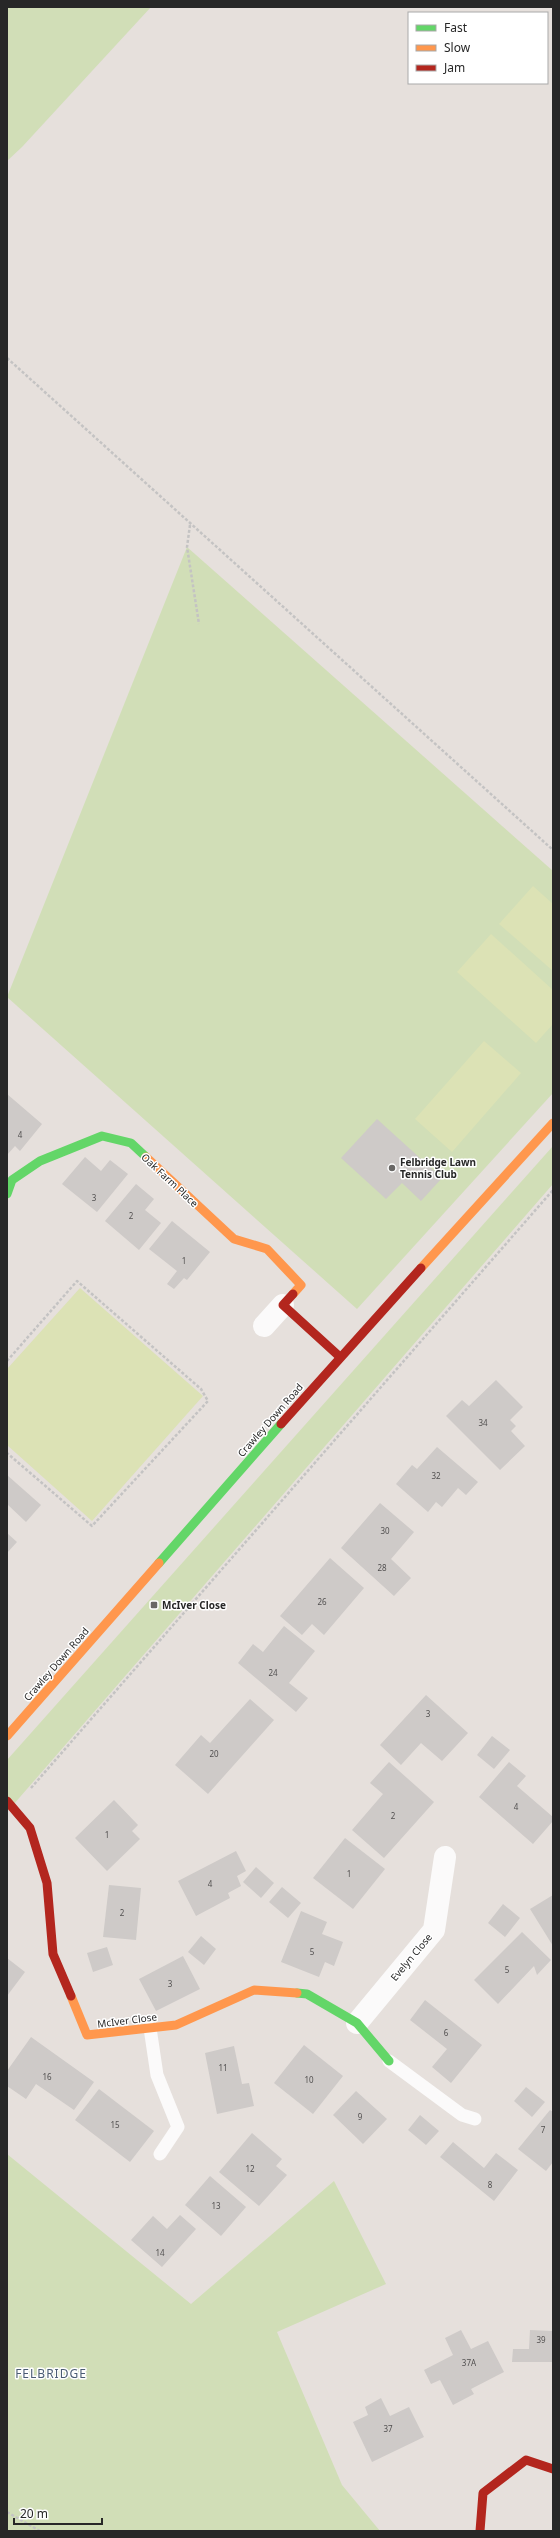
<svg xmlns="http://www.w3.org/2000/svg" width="560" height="2538" font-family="'Noto Sans',sans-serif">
<rect width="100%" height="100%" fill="#e6e0dc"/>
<g fill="#d1deb7">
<path d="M7,7H151L22,147L7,161Z"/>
<path d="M187,547L553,871V1093L357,1309L7,997Z"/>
<path d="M553,1146V1184L7,1812V1760Z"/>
<path d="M7,2154L191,2304L334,2181L386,2284L277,2332L342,2485L380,2531H7Z"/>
</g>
<g fill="#dce2b5">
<path d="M533,886L553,904V971L499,924Z"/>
<path d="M491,934L553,990V1024L536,1043L457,972Z"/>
<path d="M484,1041L521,1073L452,1152L415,1119Z"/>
<path d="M80,1288L203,1396L92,1521L7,1445V1369Z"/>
</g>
<g fill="#cecac8">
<path d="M7,1094L42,1124L20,1151L15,1146L7,1155Z"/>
<path d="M377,1119L442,1178L421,1201L402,1183L386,1199L341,1158Z"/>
<path d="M85,1157L101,1171L110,1160L128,1174L97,1212L62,1184Z"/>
<path d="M136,1184L154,1199L145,1210L161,1223L139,1250L105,1221Z"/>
<path d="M172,1221L210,1252L187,1280L184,1278L174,1289L167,1284L177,1271L149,1249Z"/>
<path d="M496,1380L523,1407L510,1420L516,1426L511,1431L525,1446L500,1470L446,1416L462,1400L469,1406Z"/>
<path d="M437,1447L478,1482L466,1495L458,1488L442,1507L436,1502L428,1512L396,1484L412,1465L417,1469Z"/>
<path d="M7,1475L41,1505L26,1522L7,1504Z"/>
<path d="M380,1503L414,1532L391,1559L411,1578L394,1596L341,1548Z"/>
<path d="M7,1533L17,1542L7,1553Z"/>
<path d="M330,1558L364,1588L324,1635L312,1624L302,1635L280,1616Z"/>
<path d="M284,1626L315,1651L289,1683L308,1698L296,1712L238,1663L253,1644L263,1652Z"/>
<path d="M426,1695L468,1733L442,1761L421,1743L401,1765L380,1745Z"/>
<path d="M250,1699L274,1720L208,1794L175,1765L201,1735L210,1743Z"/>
<path d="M492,1736L510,1750L494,1769L477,1755Z"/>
<path d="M389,1762L434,1802L384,1858L352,1830L383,1794L370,1783Z"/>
<path d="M509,1762L526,1776L517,1786L553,1817V1821L533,1844L479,1797Z"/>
<path d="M114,1800L138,1825L132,1831L140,1839L107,1871L75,1838Z"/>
<path d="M345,1838L385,1869L353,1909L313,1878Z"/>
<path d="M236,1851L246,1871L237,1876L241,1886L228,1893L230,1898L196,1916L178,1881Z"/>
<path d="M256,1867L274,1883L261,1898L243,1882Z"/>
<path d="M109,1885L141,1888L136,1940L103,1937Z"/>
<path d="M282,1887L301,1903L288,1918L269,1902Z"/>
<path d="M553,1895V1946L530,1909Z"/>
<path d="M503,1904L520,1918L505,1937L488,1923Z"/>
<path d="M301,1911L327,1922L322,1934L343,1942L334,1966L325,1962L319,1977L281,1962Z"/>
<path d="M522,1932L551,1960L537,1975L534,1966L498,2004L474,1980Z"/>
<path d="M201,1936L216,1949L204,1965L188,1952Z"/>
<path d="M107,1947L113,1965L93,1972L87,1953Z"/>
<path d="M183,1956L200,1989L156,2011L139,1979Z"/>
<path d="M7,1958L25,1972L7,1996Z"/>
<path d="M425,2000L482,2045L451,2083L432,2067L447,2049L410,2020Z"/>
<path d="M31,2037L94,2082L74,2110L36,2084L26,2099L7,2086V2071Z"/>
<path d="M304,2045L343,2076L313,2114L274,2083Z"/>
<path d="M234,2046L242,2084L249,2083L254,2106L217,2114L205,2053Z"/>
<path d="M526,2087L545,2102L532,2117L514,2101Z"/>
<path d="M99,2089L154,2131L130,2162L75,2120Z"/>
<path d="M356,2091L387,2119L363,2144L333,2115Z"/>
<path d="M550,2110L553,2112V2162L546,2171L518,2149Z"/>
<path d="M420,2115L439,2131L426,2145L408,2130Z"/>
<path d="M252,2133L282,2159L276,2166L287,2175L259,2206L219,2172Z"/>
<path d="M453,2142L484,2168L496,2153L518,2170L494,2201L440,2157Z"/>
<path d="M210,2176L246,2207L221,2236L185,2205Z"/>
<path d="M180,2215L196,2229L162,2267L131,2240L153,2216L167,2229Z"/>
<path d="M461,2330L471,2349L488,2341L504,2372L471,2389L474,2394L453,2405L440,2380L431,2384L424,2370L453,2355L445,2338Z"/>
<path d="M530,2330L553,2331V2362H512L513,2349H529Z"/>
<path d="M381,2398L390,2416L409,2407L424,2437L372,2462L353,2422L368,2415L365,2407Z"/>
</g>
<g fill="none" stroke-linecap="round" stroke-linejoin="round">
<g stroke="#c4c3c3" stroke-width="2.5" stroke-dasharray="3 2" stroke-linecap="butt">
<path d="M7,358L553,850"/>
<path d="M190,525L187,547L199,624"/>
<path d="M7,1361L77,1281L201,1389L208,1401L92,1526L7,1453"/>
<path d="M31,1788L553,1190"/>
<path d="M7,2512L40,2531"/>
</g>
<g stroke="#fbfafa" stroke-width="13">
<path d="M150,2028L157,2075L178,2127L160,2154"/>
<path d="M389,2061L462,2115L475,2119"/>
</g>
<g stroke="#fbfafa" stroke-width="22">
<path d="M264,1326L283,1305"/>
<path d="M357,2023L434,1930L445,1857"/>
</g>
<g stroke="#63d668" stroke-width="9">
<path d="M7,1194L12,1180L40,1161L102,1136L131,1143L146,1157"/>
<path d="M159,1563L281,1424"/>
<path d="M297,1993L307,1994L357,2023L389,2061"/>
</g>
<g stroke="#ff974d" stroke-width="9">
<path d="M146,1157L234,1239L267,1249L301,1285L293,1294"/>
<path d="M421,1268L553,1123"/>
<path d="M7,1736L159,1563"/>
<path d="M71,1996L87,2035L176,2025L254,1990L297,1993"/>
</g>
<g stroke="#b3261e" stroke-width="9">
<path d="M293,1294L283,1305L340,1357"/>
<path d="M281,1424L421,1268"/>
<path d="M7,1801L30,1828L47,1883L53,1954L71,1996"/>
<path d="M480,2531L483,2493L526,2460L553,2469"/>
</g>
</g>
<g fill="#6a6866" stroke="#fff" stroke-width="1.5">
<circle cx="392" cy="1168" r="4"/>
<rect x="150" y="1601" width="8" height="8" rx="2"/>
</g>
<g text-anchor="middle" stroke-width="3" stroke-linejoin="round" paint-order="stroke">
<g font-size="8" fill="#525050">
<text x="20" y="1138">4</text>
<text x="94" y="1201">3</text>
<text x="131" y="1219">2</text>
<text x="184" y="1264">1</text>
<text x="483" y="1426">34</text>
<text x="436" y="1479">32</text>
<text x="385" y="1534">30</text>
<text x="382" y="1571">28</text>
<text x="322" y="1605">26</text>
<text x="273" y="1676">24</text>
<text x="428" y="1717">3</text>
<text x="214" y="1757">20</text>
<text x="516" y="1810">4</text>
<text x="393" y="1819">2</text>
<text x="107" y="1838">1</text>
<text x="349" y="1877">1</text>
<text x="210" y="1887">4</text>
<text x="122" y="1916">2</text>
<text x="312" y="1955">5</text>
<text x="507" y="1973">5</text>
<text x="170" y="1987">3</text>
<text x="446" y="2036">6</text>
<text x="223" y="2071">11</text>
<text x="47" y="2080">16</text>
<text x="309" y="2083">10</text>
<text x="360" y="2120">9</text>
<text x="115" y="2128">15</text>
<text x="543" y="2133">7</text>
<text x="250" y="2172">12</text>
<text x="490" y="2188">8</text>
<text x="216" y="2209">13</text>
<text x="160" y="2256">14</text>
<text x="541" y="2343">39</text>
<text x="469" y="2366">37A</text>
<text x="388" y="2432">37</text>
</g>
<g font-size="10" font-weight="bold" fill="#272727" stroke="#fff" text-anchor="start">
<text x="400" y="1166">Felbridge Lawn<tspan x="400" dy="12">Tennis Club</tspan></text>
<text x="162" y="1609">McIver Close</text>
</g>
<g font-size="10" fill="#272727" stroke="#fff">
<text transform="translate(170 1180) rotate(43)" y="4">Oak Farm Place</text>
<text transform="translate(270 1420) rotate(-49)" y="4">Crawley Down Road</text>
<text transform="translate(56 1664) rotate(-49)" y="4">Crawley Down Road</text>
<text transform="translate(411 1957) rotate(-50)" y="4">Evelyn Close</text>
<text transform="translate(127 2020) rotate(-7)" y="4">McIver Close</text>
</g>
<g font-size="12" letter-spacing="1" fill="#4b5c74" stroke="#fff">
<text x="51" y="2378">FELBRIDGE</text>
</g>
</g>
<rect width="560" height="2538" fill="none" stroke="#272727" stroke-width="16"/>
<rect x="408" y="12" width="140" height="72" fill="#ffffff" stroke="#a9a9a9"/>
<rect x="416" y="25" width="20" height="6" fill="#63d668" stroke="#a9a9a9"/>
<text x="444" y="32" font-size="12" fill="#272727">Fast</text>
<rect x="416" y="45" width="20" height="6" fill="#ff974d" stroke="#a9a9a9"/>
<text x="444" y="52" font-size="12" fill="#272727">Slow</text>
<rect x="416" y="65" width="20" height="6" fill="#b3261e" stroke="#a9a9a9"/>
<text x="444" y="72" font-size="12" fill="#272727">Jam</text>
<path d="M14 2518v6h88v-6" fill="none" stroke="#272727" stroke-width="2"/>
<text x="20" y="2518" font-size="12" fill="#272727" stroke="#ffffff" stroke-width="3" paint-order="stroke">20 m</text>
</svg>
